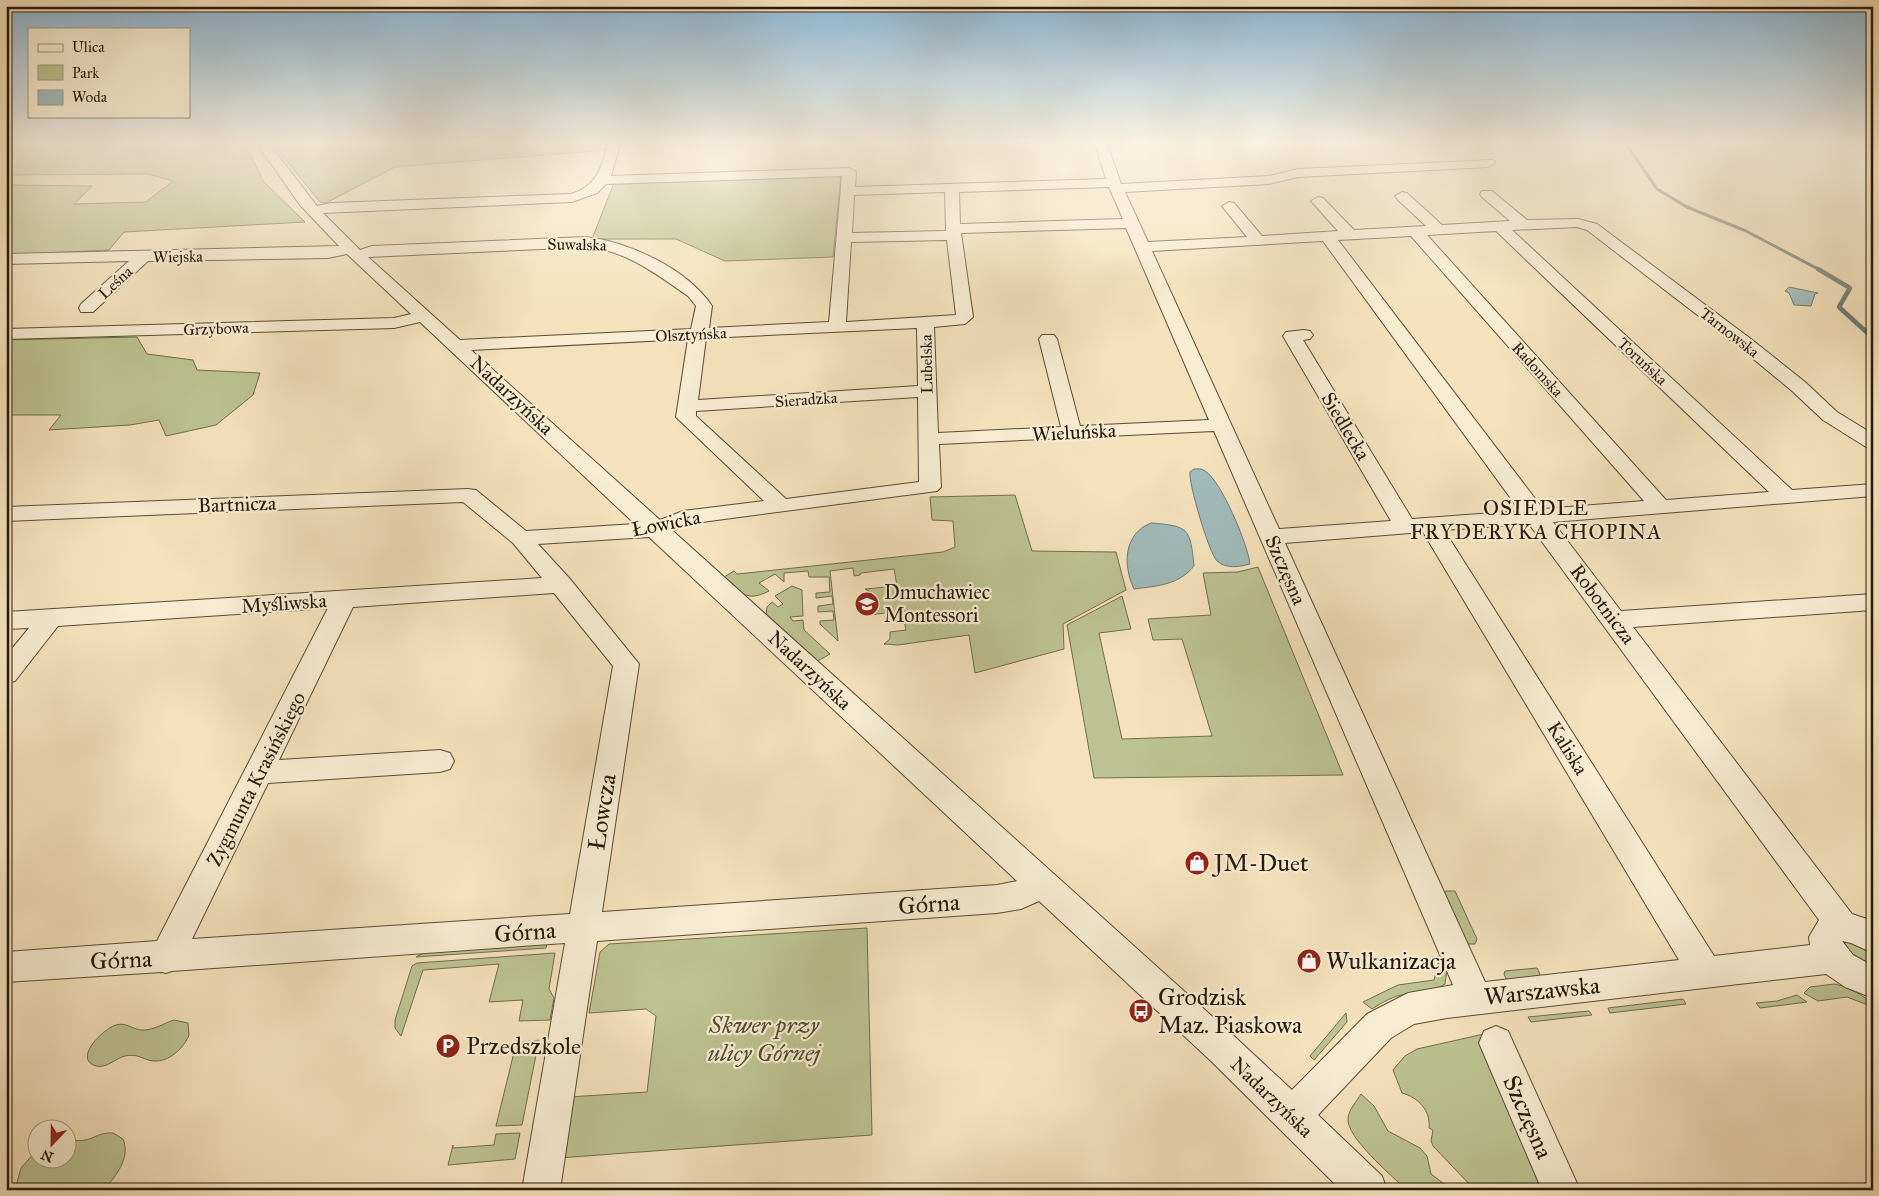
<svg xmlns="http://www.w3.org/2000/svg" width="1879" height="1196" font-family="'IM FELL Great Primer',serif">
<rect width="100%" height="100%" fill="#f5e2bc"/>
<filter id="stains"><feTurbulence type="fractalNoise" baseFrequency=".004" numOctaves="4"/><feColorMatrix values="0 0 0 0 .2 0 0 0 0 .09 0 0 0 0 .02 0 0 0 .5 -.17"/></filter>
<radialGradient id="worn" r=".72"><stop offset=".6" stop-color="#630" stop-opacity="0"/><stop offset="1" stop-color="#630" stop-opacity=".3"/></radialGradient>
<g fill="#bcc390" stroke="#716e4e">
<path d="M6,141H244L263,181L305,222L124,232L109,250L6,255V186L9,185L92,186L74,204L146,202L173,181L148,174L6,175Z"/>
<path d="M274,141H608L606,150L395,167L326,203L320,202L278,150Z"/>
<path d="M841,175L833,257L725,261L676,239H592L614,183Z"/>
<path d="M137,337L147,354L193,360L197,370L260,373L253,395L216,425L166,436L159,420L130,425L49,430L61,415H6V340Z"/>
<path d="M1015,495L1032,551L1116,552L1126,590L1063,624L1064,649L975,673L969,635L898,645L884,644L890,639V632L906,630L902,611L869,615L867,604L871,603L869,591L865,589L897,586L894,569L861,573L860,575L854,576L853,568L830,571L838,641L820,624V621L834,620L833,611L818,612V606L833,604L832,596L816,598V593L830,592L829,577H809L808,571L784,573V582L775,574L759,583L769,591C746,603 741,592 724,577L734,571L737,574L747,573L943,552L955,547L953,521L932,520L930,497Z"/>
<path d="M1258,567L1343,775L1094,778L1067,625L1122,596L1131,629L1099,633L1122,739L1212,736L1182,639L1153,640L1148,619L1211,615L1203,573L1238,572Z"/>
<path d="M792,586L802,590L803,616L790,617L793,621L803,620L804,630L830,654L816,662L766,614L767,607L772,602L778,607L783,604L775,596Z"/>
<path d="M1446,891H1455L1477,939L1475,944H1465L1442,896Z"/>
<path d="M867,928L872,1135L558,1158L569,1097L647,1092L656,1016L646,1009L589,1013L600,952L609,944Z"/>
<path d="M548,939L546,948L416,957L435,947Z"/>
<path d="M1840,939L1873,947V971L1854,966Z"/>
<path d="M555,953L549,989L554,998L550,1020L519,1021L523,1000L489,1002L499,964L423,970L401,1036L395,1028V1020L412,966L417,963Z"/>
<path d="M1439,960H1444L1447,969L1445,984C1434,992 1419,991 1406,994C1393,996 1383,1002 1372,1009L1363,1002L1398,985L1434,980Z"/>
<path d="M1537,968L1540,974L1538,978L1507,981L1504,974L1505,971Z"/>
<path d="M1834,984C1844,985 1871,998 1873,1007L1847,997L1818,1001L1804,993L1810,987Z"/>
<path d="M1797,995L1807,1002L1760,1008L1756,1003L1777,1001Z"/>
<path d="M1683,999L1686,1004L1610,1013L1608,1008Z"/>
<path d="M1589,1011L1592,1015L1531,1022L1528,1017Z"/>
<path d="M1346,1013L1347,1022L1314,1060L1310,1056Z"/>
<path d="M174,1020L188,1023L189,1035C184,1048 169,1062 154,1061C142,1060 139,1053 125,1056C116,1058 106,1069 96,1066C72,1059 104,1028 116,1025C126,1022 132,1029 141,1030C153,1031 164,1023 174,1020Z"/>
<path d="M1484,1034L1551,1190H1514L1497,1187L1477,1190L1473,1188L1433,1146L1431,1141L1433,1130L1429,1128C1431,1111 1418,1097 1402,1093L1393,1070L1405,1056L1417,1049Z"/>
<path d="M539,1040L522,1125L496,1126L515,1048L497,1049L499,1045Z"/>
<path d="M1361,1094L1374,1106L1388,1131L1420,1148L1427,1156L1431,1174L1452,1190H1406C1392,1175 1346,1138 1348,1118C1349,1109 1357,1101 1361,1094Z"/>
<path d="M113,1133L123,1139C131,1157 116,1177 103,1190H15L21,1168L37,1150L38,1158H68V1139C92,1145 93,1132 113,1133Z"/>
<path d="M520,1133L515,1159L448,1165L453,1145V1148L494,1145L496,1134Z"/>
</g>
<g fill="#a0bbbb" stroke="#6f7a75">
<path d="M1789,287L1818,293L1815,294L1811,306L1794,305L1789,293L1785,291Z"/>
<path d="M1194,469C1198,469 1201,468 1205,471C1221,480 1248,545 1250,564C1239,567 1226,569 1217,561C1209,553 1188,482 1190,472Z"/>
<path d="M1151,523C1189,526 1190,528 1194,566C1179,585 1157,586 1134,589C1123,566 1123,534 1151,523Z"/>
</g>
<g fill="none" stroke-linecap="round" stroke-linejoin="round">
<path stroke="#6f7a75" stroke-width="3" d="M1624,141L1657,189L1687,207L1746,231L1820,270"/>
<path stroke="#6f7a75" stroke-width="4.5" d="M1818,269L1850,288L1839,307L1873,338"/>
<defs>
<g id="minor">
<path d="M255,141H267L317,206L331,203L571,194C598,186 602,166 609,141H621L611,176L849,168L856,172L855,187L1106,179L1094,141H1106L1121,184L1269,176L1298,169L1493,160L1495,163L1488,167L1298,177L1269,184L1125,192L1148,242L1247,237L1222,206L1229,202L1234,203L1262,236L1338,231L1311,201L1318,197L1323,198L1354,230L1426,226L1397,199L1395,196L1402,192L1407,193L1442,225L1510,221L1482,197L1480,194L1482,191H1492L1527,220L1578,219L1597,224L1751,339L1805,382L1837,412L1873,434V449L1866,447L1823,420L1791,390L1739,347L1587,230L1577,227L1512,230L1792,490L1873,484V496L1553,522L1621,611L1873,594V610L1633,627L1852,914L1873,921V953L1851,943L1842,941L1853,955L1873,966V998L1845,987L1826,974L1447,1018L1414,1024L1391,1038L1318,1115L1382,1176L1387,1190H1341L1211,1061L1039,901L1021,909L997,913L597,941L560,1190H522L565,943L172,971L166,973L162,972L6,982V952L157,941L328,608L58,626L15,681L6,683V656L29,628L6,629V612L542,578L513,543L463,502L6,521V507L468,489L476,490L526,531L635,524L420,322L394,328L6,339V329L394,318L411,314L347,254L328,258L148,261L93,312H81L79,308L81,304L129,261L6,264V254L339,246L300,205ZM842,176L829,322L709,328L712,306C687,269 630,242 586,237L372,246L360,250L323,213L572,202L597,193L606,184ZM1109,187L1123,219L960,224L959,192ZM945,192L946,231L852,233L854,195ZM1126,228L1209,420L1080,426L1057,339L1054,335H1042L1039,339L1061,427L938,433L934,327L965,324L973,317L961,233ZM1496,231L1769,492L1666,500L1427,235ZM1411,236L1644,501L1543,509L1338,240ZM947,240L956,315L846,322L851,242ZM1323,241L1520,511L1412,519L1303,340L1310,339L1313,335L1310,331L1304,330L1286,332L1283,336L1391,521L1279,529L1152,251ZM586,247C626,250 656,274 688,296L696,306L691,329L460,340L368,257ZM917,328L918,386L698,400L706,338ZM688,339L676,417L764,501L683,511L660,520L471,350ZM918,397L919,482L786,499L696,416V411ZM1214,431L1453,985L1408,993L1367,1014L1292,1090L1235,1037L673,531L687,524L937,491L941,487L939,444ZM1529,524L1819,920L1809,937L1810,945L1714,956L1444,530ZM1423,532L1679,960L1485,982L1285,543ZM649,537L1017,881L997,885L602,912L639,664L570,579L538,544ZM554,593L613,666L570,914L192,939L268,783L440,772L450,769L454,761L450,753L440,750L279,760L353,607Z"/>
<path d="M1496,1026L1508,1031L1580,1190H1542L1479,1043L1484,1031Z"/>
</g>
</defs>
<use href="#minor" stroke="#5a4b39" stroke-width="2"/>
<use href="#minor" fill="#f8ecd3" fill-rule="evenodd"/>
</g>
<linearGradient id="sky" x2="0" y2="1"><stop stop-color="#8bb7d6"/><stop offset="0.46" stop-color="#faf2e1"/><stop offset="1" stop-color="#faf2e1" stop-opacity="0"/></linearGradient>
<rect width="1879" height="309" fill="url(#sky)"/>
<defs>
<symbol id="school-disc" viewBox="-11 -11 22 22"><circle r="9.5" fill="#8f2418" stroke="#f8ecd3"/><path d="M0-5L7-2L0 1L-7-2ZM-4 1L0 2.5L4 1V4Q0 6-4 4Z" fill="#fff"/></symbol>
<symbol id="shop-disc" viewBox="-11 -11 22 22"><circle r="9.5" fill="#8f2418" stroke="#f8ecd3"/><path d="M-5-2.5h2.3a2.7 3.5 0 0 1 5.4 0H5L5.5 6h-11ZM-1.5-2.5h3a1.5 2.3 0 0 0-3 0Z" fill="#fff"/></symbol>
<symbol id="bus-disc" viewBox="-11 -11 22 22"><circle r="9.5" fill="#8f2418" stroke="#f8ecd3"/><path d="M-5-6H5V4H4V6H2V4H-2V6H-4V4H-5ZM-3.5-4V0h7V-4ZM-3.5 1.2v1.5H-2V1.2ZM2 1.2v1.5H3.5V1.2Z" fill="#fff"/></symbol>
<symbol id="parking-disc" viewBox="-11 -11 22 22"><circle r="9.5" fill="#8f2418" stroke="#f8ecd3"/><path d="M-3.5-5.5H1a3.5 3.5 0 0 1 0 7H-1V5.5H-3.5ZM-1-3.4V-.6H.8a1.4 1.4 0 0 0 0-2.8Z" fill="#fff"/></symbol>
</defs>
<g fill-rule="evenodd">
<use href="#school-disc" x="853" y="590" width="28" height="28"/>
<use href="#shop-disc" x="1183" y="849" width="28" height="28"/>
<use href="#shop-disc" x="1295" y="947" width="28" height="28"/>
<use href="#bus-disc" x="1127" y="997" width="28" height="28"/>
<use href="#parking-disc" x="434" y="1032" width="28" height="28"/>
</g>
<g text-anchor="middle" stroke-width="4.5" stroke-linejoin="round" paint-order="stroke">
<g font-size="16" fill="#26190d" stroke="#f8ecd3">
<text transform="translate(577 244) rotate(1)" y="6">Suwalska</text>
<text transform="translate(178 256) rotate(-1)" y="6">Wiejska</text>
<text transform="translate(115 282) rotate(-43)" y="6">Leśna</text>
<text transform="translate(216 328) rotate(-2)" y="6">Grzybowa</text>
<text transform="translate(1730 332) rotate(38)" y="6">Tarnowska</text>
<text transform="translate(691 334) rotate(-3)" y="6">Olsztyńska</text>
<text transform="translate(1643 361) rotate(43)" y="6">Toruńska</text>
<text transform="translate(926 364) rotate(-91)" y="6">Lubelska</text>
<text transform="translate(1538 369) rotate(48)" y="6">Radomska</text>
<text transform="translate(806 399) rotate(-4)" y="6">Sieradzka</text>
</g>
<g font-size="20" fill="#26190d" stroke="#f8ecd3">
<text transform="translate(512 395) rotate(43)" y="7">Nadarzyńska</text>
<text transform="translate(1346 426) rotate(59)" y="7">Siedlecka</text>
<text transform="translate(1074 432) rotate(-3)" y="7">Wieluńska</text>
<text transform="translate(237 504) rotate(-2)" y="7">Bartnicza</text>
<text transform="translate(666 523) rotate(-11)" y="7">Łowicka</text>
<text transform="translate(1286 570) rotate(66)" y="7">Szczęsna</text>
<text transform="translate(284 603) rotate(-4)" y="7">Myśliwska</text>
<text transform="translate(1603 604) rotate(53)" y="7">Robotnicza</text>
<text transform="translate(810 670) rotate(43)" y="7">Nadarzyńska</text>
<text transform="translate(1568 748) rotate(58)" y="7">Kaliska</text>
<text transform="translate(256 779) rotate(-63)" y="7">Zygmunta Krasińskiego</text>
<text transform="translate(1272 1097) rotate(44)" y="7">Nadarzyńska</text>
</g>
<g font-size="20" fill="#26190d" stroke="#f8ecd3" text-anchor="start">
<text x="884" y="599">Dmuchawiec<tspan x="884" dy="23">Montessori</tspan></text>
</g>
<g font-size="21" letter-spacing="1" fill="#26190d" stroke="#f8ecd3">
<text x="1536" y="515">OSIEDLE<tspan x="1536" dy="24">FRYDERYKA CHOPINA</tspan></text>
</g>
<g font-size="24" fill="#26190d" stroke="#f8ecd3">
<text transform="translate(602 812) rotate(-81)" y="8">Łowcza</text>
<text transform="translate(929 904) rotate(-4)" y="8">Górna</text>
<text transform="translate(525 932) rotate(-4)" y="8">Górna</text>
<text transform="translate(121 960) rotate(-3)" y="8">Górna</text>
<text transform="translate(1542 991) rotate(-6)" y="8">Warszawska</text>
<text transform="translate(1528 1117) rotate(66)" y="8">Szczęsna</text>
</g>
<g font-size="24" fill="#26190d" stroke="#f8ecd3" text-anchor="start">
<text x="1214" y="871">JM-Duet</text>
<text x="1326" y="969">Wulkanizacja</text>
<text x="1158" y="1005">Grodzisk<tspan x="1158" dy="28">Maz. Piaskowa</tspan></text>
<text x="466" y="1054">Przedszkole</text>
</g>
<g font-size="24" font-style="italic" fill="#534c34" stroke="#f8ecd3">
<text x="764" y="1033">Skwer przy<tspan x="764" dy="28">ulicy Górnej</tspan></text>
</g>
</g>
<rect width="1879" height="1196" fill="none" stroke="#f5e2bc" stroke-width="25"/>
<rect x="8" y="8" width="1864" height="1181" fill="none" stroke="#26190d" stroke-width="2.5"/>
<rect x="12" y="12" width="1854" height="1171" fill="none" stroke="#26190d"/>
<rect x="28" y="28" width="162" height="90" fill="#f8ecd3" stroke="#a49884"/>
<rect x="38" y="44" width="25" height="8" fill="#f8ecd3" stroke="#a49884"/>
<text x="72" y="52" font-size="15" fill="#26190d">Ulica</text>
<rect x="38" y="65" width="25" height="15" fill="#bcc390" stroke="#a49884"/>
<text x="72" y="78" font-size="15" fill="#26190d">Park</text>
<rect x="38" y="90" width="25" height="15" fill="#a0bbbb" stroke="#a49884"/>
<text x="72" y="102" font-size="15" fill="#26190d">Woda</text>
<g transform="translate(52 1144) rotate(202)"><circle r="24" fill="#f8ecd3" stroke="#a49884"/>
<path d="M0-4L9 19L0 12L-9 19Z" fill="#8f2418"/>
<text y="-8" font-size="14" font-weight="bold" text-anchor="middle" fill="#26190d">N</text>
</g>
<rect width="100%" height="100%" filter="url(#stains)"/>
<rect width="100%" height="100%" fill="url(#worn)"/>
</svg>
